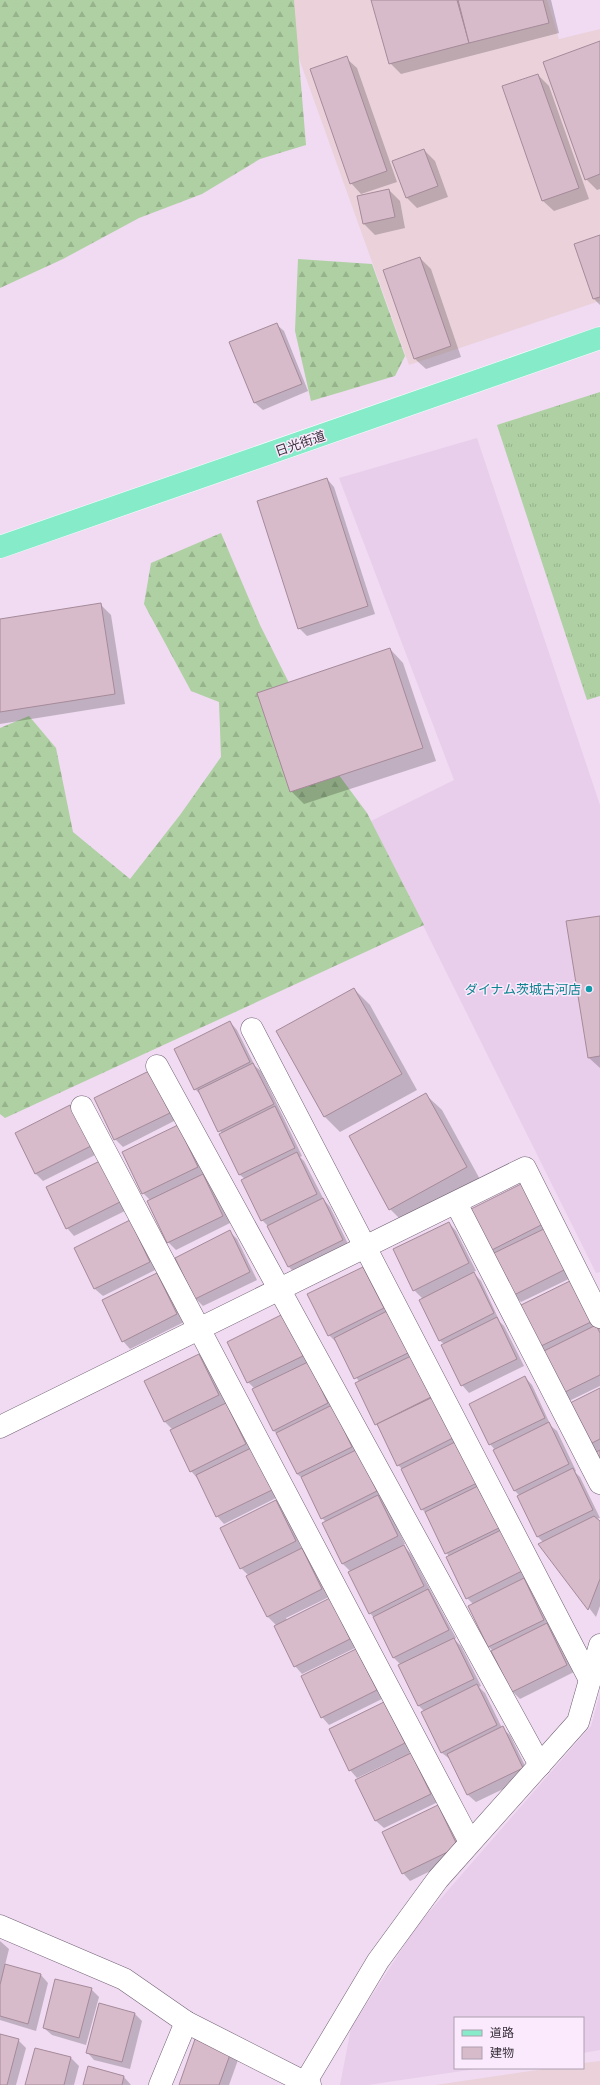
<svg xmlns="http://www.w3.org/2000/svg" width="600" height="2085" font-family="'Sofia Sans Condensed','Noto Sans JP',sans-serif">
<defs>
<pattern id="grass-tufts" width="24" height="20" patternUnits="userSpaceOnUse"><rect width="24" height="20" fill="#aed0a2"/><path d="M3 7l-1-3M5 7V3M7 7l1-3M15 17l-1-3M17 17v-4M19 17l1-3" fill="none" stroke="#96b38c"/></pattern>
<pattern id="forest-firs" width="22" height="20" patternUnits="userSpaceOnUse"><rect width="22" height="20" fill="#aed0a2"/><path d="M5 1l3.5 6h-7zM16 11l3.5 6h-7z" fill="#96b38c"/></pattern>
</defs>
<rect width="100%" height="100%" fill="#f0dbf2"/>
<g fill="#e8ceea">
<path d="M477,438L600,805V1272L596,1273L371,821L454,780L339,478Z"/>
<path d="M600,1693V2050L583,2053V2018H455V2068H482L368,2085H340L351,2028L416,1927L591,1726Z"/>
</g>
<g fill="#ebd2da">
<path d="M278,0H547L559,39L600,29V301L409,365Z"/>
<path d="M600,2061V2085H435L551,2068H583V2063Z"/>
</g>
<path fill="url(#grass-tufts)" d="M600,392V696L587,700L497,425Z"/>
<g fill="url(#forest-firs)">
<path d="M0,0H294L306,145L260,159L202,194L139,218L63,259L0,288Z"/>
<path d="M298,259L372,264L405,356L395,376L311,401L295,331Z"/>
<path d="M221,533L260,625L327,759L367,813L424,925L5,1118L0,1114V728L29,716L56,748L73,832L130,879L180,815L221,757L219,702L191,691L144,604L151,563Z"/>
</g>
<g fill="#0003">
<path d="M372,0H551L559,33L401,74L390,63Z"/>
<path d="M600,42V189L597,190L586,179Z"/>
<path d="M346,58L357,68L397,182L361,194L351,183Z"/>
<path d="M538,75L549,86L589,199L554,211L543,201L503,87Z"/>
<path d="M424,150L435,161L448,197L417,208L407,198Z"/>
<path d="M389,190L400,201L405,228L375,235L364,224L359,196Z"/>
<path d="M600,236V305L594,299Z"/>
<path d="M420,258L431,269L461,357L426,369L415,359L384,271Z"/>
<path d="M276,324L284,331L308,391L263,410L255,403L231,342Z"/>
<path d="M327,479L334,487L375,614L307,636L299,628Z"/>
<path d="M100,604L111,615L125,704L0,724V620Z"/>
<path d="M390,649L403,663L436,761L304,804L291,791Z"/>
<path d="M600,917V1068L589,1058L567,922Z"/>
<path d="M354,989L370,1005L417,1090L340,1132L325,1117L278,1032Z"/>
<path d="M230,1022L237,1030L255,1066L261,1071L302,1156L300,1157L304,1161L324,1200L330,1207L350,1248L296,1274L289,1267L269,1227L262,1220L243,1180L245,1179L240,1175L222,1134L201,1095L195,1089Z"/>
<path d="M149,1072L176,1120L123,1147L115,1139Z"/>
<path d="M426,1095L442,1110L482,1183L406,1225L390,1209Z"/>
<path d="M70,1106L78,1114L97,1154L43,1181L35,1173Z"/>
<path d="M178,1126L205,1174L203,1175L211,1183L230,1223L176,1250L168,1242L151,1201L143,1193Z"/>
<path d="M101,1161L129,1209L74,1236L67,1228Z"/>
<path d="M523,1185L575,1276L521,1302L513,1295L488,1252Z"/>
<path d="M130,1221L157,1269L103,1296L95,1289L75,1248Z"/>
<path d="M449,1223L456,1231L476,1271L473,1272L481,1281L500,1322L504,1326L524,1366L469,1393L462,1385L444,1344L439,1340L423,1299L414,1290Z"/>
<path d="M230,1232L237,1239L257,1280L203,1306L196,1299Z"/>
<path d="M363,1268L371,1276L528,1579L524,1581L531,1587L574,1672L520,1699L512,1691L492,1650L489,1647L469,1606L473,1604L467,1598L449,1557L427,1515L422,1509L403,1470L398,1465L356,1384L359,1382L336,1342L329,1335Z"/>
<path d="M157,1274L165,1282L184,1322L130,1349L123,1341Z"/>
<path d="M574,1280L600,1325V1386L569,1401L540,1347Z"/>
<path d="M283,1315L383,1499L382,1500L386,1504L405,1544L403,1545L411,1554L456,1638L454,1639L461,1646L481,1686L479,1687L485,1693L502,1728L510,1735L530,1776L476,1802L468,1795L451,1760L442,1753L423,1712L424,1711L419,1706L399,1665H401L394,1658L374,1618L370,1613L351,1572L343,1564L324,1523L326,1522L322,1518L302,1478L297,1474L278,1435L273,1430L255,1389L248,1382Z"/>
<path d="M199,1355L207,1362L226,1402L225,1403L233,1412L278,1497L224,1524L217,1516L198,1479L191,1471L173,1430L165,1422L145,1381Z"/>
<path d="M525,1377L532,1385L551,1426L557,1431L576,1471L575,1472L580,1477L600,1518L596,1519L600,1523V1606L596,1617L540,1544L543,1542L538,1537L520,1496L515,1491L495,1450L490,1444Z"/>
<path d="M600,1389V1464L597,1453L589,1445Z"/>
<path d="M276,1501L283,1509L302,1549L310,1557L329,1597L286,1618L287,1620L330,1599L357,1647L302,1674L295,1666L276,1625L267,1616L249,1576L241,1568Z"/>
<path d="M356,1650L384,1698L329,1725L322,1717Z"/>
<path d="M384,1703L412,1751L409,1752L418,1761L438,1802L384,1828L376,1821L357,1781L395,1761V1760L357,1778L350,1770Z"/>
<path d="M437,1806L445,1814L465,1854L410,1881L403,1873Z"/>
<path d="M0,1941L9,1949L5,1965L41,1975L48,1983L36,2031L0,2020L2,1982H0Z"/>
<path d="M91,1989L99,1997L86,2045L52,2035L44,2028Z"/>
<path d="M135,2014L142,2021L130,2069L94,2060L87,2052Z"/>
<path d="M0,2035L18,2040L26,2048L16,2085H0Z"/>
<path d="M196,2041L238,2060L229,2085H180Z"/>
<path d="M36,2049L71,2058L79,2066L74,2085H26Z"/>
<path d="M124,2077L131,2085H84Z"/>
</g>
<g fill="#d8bbcb" stroke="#a58a99">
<path d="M371,0H457L469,43L389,64Z"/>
<path d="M458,0H543L549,23L469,43Z"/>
<path d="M600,41V174L585,180L543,62Z"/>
<path d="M347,56L387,171L350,184L310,69Z"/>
<path d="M538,74L579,188L542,201L502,86Z"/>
<path d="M424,149L438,186L406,198L392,161Z"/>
<path d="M389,189L395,217L363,224L357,196Z"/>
<path d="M600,235V297L593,299L574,244Z"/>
<path d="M420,257L451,346L414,359L383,270Z"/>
<path d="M277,323L302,384L254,403L229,342Z"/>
<path d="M327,478L368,606L298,629L257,501Z"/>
<path d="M101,603L115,694L0,712V619Z"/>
<path d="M390,648L423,748L290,792L257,693Z"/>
<path d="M600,916V1056L588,1058L566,921Z"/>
<path d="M354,988L402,1074L324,1117L276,1031Z"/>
<path d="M230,1021L250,1062L194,1090L174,1049Z"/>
<path d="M253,1063L274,1104L218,1132L198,1090Z"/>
<path d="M149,1071L170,1113L114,1140L94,1098Z"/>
<path d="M426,1093L467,1167L389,1210L349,1136Z"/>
<path d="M70,1105L91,1146L35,1174L15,1133Z"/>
<path d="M275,1106L295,1148L239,1175L219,1134Z"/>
<path d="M178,1125L198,1167L142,1194L122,1152Z"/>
<path d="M297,1152L317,1194L261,1221L241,1180Z"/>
<path d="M102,1160L122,1201L66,1229L46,1187Z"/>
<path d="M203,1174L223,1216L167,1243L147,1201Z"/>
<path d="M523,1183L543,1224L488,1252L467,1211Z"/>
<path d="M323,1198L343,1240L288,1267L267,1226Z"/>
<path d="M130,1220L150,1262L94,1289L74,1248Z"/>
<path d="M449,1222L469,1263L413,1291L393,1249Z"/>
<path d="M548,1227L568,1268L512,1296L492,1254Z"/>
<path d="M230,1230L250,1272L195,1299L175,1258Z"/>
<path d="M363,1267L384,1308L328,1336L307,1294Z"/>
<path d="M474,1272L494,1313L439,1341L419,1300Z"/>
<path d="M157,1273L177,1314L122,1342L102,1300Z"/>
<path d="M574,1279L595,1320L539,1347L519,1306Z"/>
<path d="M389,1310L410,1352L354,1379L334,1338Z"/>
<path d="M283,1314L303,1356L247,1383L227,1342Z"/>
<path d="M497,1317L517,1359L461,1386L441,1345Z"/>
<path d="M596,1325L600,1333V1375L561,1394L540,1353Z"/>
<path d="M199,1354L219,1395L164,1422L144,1381Z"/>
<path d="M411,1356L431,1397L375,1425L355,1383Z"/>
<path d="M308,1362L328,1403L273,1431L252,1389Z"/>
<path d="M525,1376L545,1418L489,1445L469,1404Z"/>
<path d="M600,1388V1439L588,1445L568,1404Z"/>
<path d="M433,1397L453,1438L397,1466L377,1424Z"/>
<path d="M226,1403L246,1444L190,1472L170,1430Z"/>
<path d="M332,1405L352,1447L297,1474L276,1433Z"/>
<path d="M549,1422L569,1464L514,1491L493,1450Z"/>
<path d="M457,1441L477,1483L421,1510L401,1469Z"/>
<path d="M251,1448L272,1490L216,1517L196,1475Z"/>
<path d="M356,1450L377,1491L321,1519L301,1477Z"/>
<path d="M600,1450V1466L593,1454Z"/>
<path d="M573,1468L593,1510L537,1537L517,1496Z"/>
<path d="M480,1485L501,1527L445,1554L425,1512Z"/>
<path d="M378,1495L398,1536L342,1564L322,1523Z"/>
<path d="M276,1500L296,1541L240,1569L220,1528Z"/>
<path d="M594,1516L600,1521V1579L588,1610L538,1544Z"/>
<path d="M501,1530L522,1571L466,1599L446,1557Z"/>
<path d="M404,1545L424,1586L369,1614L348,1572Z"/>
<path d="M302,1548L322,1589L267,1617L246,1576Z"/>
<path d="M524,1578L544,1620L488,1647L468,1606Z"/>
<path d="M428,1589L449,1630L393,1658L373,1617Z"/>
<path d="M330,1598L350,1639L294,1667L274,1626Z"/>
<path d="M547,1623L567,1665L512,1692L491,1651Z"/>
<path d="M454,1638L474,1679L418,1706L398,1665Z"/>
<path d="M356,1649L377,1690L321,1718L301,1676Z"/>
<path d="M477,1684L497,1725L441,1753L421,1712Z"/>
<path d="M384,1702L405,1743L349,1771L329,1729Z"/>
<path d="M503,1726L523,1768L467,1795L447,1754Z"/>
<path d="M411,1753L431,1794L375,1821L355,1780Z"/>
<path d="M438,1805L458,1847L402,1874L382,1832Z"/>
<path d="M5,1964L41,1974L28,2024L0,2016V1985Z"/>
<path d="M55,1979L92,1988L79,2038L43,2028Z"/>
<path d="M99,2003L135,2013L122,2062L86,2053Z"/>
<path d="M0,2034L19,2039L7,2085H0Z"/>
<path d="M195,2039L231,2052L219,2085H179Z"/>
<path d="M35,2048L71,2057L64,2085H25Z"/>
<path d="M88,2066L124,2076L122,2085H83Z"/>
</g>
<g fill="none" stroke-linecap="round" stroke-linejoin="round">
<defs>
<g id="minor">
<path d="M252,1029L590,1680"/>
<path d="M157,1066L540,1765"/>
<path d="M82,1107L470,1842"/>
<path d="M456,1203L600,1483"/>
<path d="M0,1427L525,1168L600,1317"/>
<path d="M0,1926L124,1979L186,2022L310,2085"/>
<path d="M305,2083L378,1961L438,1879L578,1722L600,1645"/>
<path d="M160,2085L186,2022"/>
</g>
<path id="major" d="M0,547L600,338"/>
</defs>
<use href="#minor" stroke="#726074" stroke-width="23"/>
<use href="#major" stroke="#fff" stroke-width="23"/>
<use href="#minor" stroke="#fff" stroke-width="22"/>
<use href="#major" stroke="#85ebc9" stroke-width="22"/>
</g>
<circle fill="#0f9aa8" stroke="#fbeafd" stroke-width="1.5" cx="589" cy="989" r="4"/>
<g text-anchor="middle" stroke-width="3" stroke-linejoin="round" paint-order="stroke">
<g font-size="13" fill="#39303a" stroke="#fbeafd">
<text transform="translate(300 443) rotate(-19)" y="5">日光街道</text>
</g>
<g font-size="13" fill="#0d838f" stroke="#fbeafd" text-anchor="end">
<text x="581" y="994">ダイナム茨城古河店</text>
</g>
</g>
<rect x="454" y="2017" width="130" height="52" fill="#fbeafd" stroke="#ada0af"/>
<rect x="462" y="2030" width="20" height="6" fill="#85ebc9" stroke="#ada0af"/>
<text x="490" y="2037" font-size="12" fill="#39303a">道路</text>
<rect x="462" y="2047" width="20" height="12" fill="#d8bbcb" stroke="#ada0af"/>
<text x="490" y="2057" font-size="12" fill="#39303a">建物</text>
</svg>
